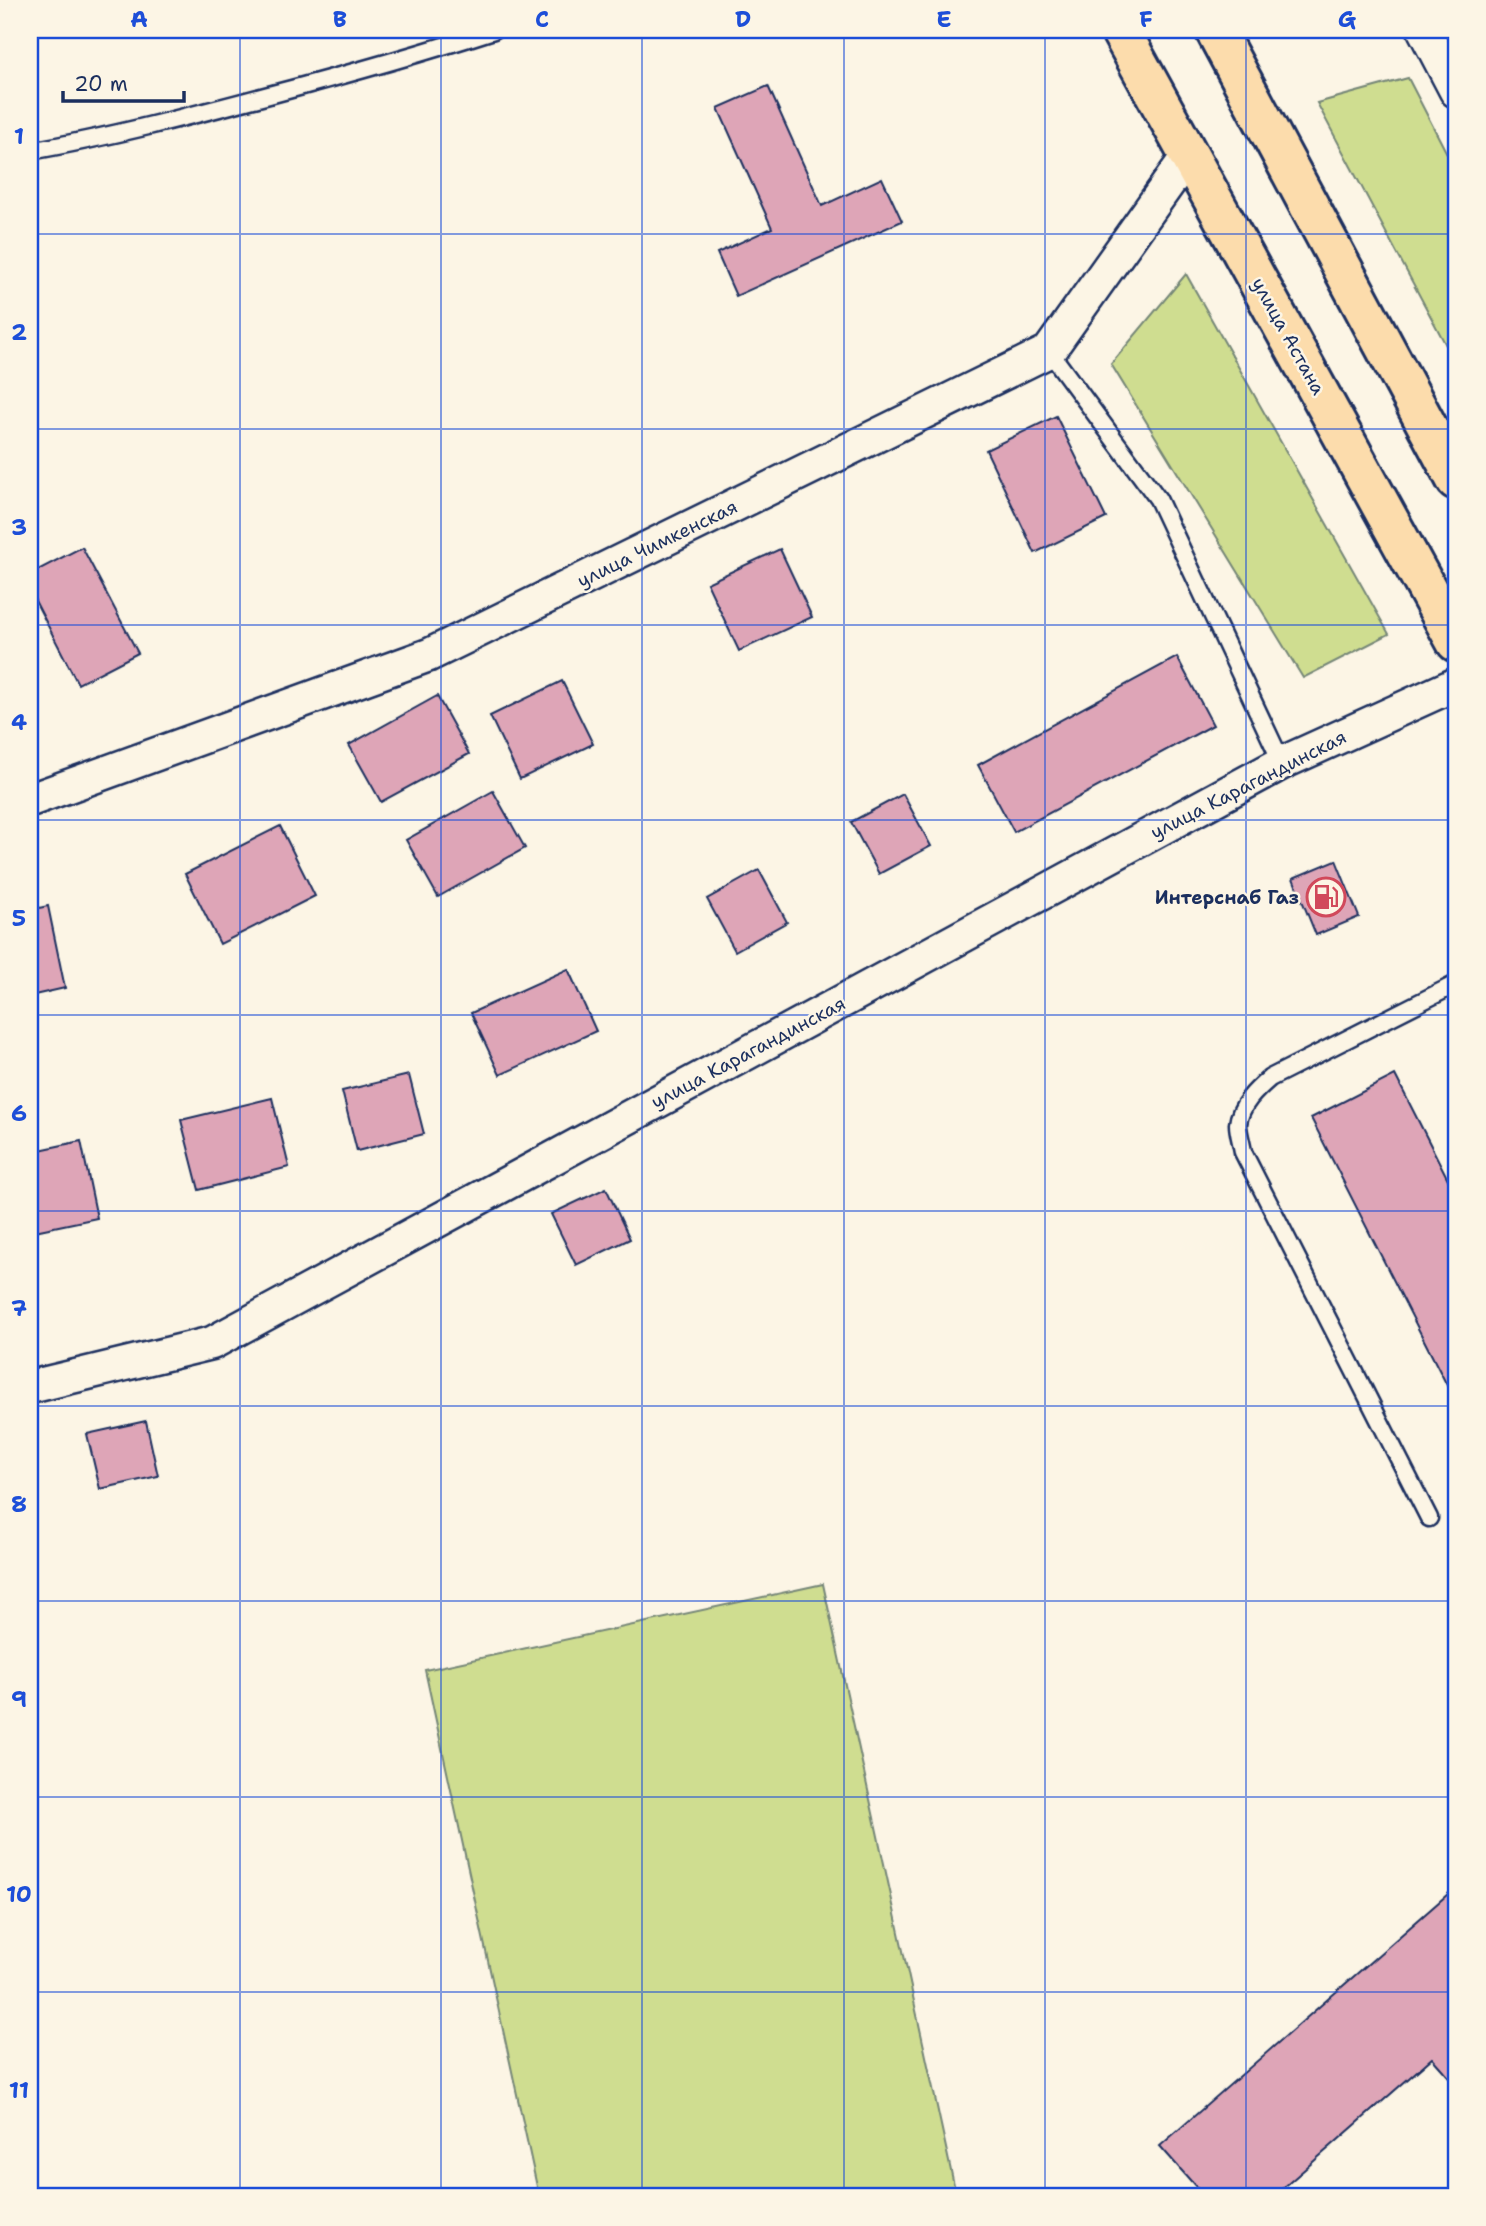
<svg xmlns="http://www.w3.org/2000/svg" width="1486" height="2226" font-family="'Shantell Sans',sans-serif">
<rect width="100%" height="100%" fill="#fcf5e5"/>
<filter id="ink" filterUnits="userSpaceOnUse"><feTurbulence type="fractalNoise" baseFrequency=".0143" numOctaves="2"/><feDisplacementMap in="SourceGraphic" scale="14" xChannelSelector="R" yChannelSelector="G"/><feConvolveMatrix kernelMatrix="1 2 1 2 8 2 1 2 1" color-interpolation-filters="sRGB"/></filter>
<g filter="url(#ink)">
<g fill="#cfdd90" stroke="#758677" stroke-width="2">
<path d="M1408,78L1456,171V364L1317,103Z"/>
<path d="M1186,274L1389,634L1303,678L1111,364Z"/>
<path d="M823,1584L956,2194L943,2196H539L425,1670Z"/>
</g>
<g fill="#dea5b7" stroke="#1b2f5e" stroke-width="2">
<path d="M768,86L822,206L882,178L902,221L736,296L717,253L772,228L718,108Z"/>
<path d="M1056,416L1106,518L1035,553L986,450Z"/>
<path d="M82,547L138,653L78,684L30,591V574Z"/>
<path d="M780,549L812,617L739,651L707,583Z"/>
<path d="M1177,657L1213,725L1014,832L978,765Z"/>
<path d="M562,681L593,744L520,779L490,716Z"/>
<path d="M437,696L469,754L381,802L349,745Z"/>
<path d="M493,791L525,848L438,897L406,840Z"/>
<path d="M903,794L931,846L879,874L851,822Z"/>
<path d="M280,826L315,896L220,944L185,874Z"/>
<path d="M1336,860L1359,917L1316,935L1293,878Z"/>
<path d="M759,870L787,922L735,951L707,899Z"/>
<path d="M48,906L65,988L30,996V910Z"/>
<path d="M568,969L596,1031L500,1075L471,1013Z"/>
<path d="M409,1075L424,1134L357,1151L342,1091Z"/>
<path d="M1395,1075L1456,1195V1403L1311,1118Z"/>
<path d="M272,1098L289,1167L199,1190L181,1120Z"/>
<path d="M81,1141L97,1218L30,1232V1152Z"/>
<path d="M606,1188L630,1239L576,1265L551,1214Z"/>
<path d="M146,1421L158,1476L100,1489L87,1434Z"/>
<path d="M1456,1887V2025L1454,2027L1456,2029V2085L1432,2058L1274,2196H1204L1160,2146Z"/>
</g>
<g fill="none" stroke-linecap="round" stroke-linejoin="round">
<defs>
<g id="lane">
<path d="M30,151C110,137 190,116 269,95C345,75 420,54 494,30"/>
<path d="M1049,351L1158,499L1282,763"/>
<path d="M1429,1518L1243,1152C1242,1144 1238,1133 1238,1124C1240,1105 1256,1090 1270,1078L1456,984"/>
</g>
<g id="street">
<path d="M1424,30L1456,91"/>
<path d="M30,800L429,655L1049,351L1190,153"/>
<path d="M30,1387L212,1343L1282,763L1456,684"/>
</g>
<g id="primary">
<path d="M1120,30L1456,642"/>
<path d="M1215,30L1456,480"/>
</g>
</defs>
<use href="#lane" stroke="#1b2f5e" stroke-width="21"/>
<use href="#street" stroke="#1b2f5e" stroke-width="37"/>
<use href="#primary" stroke="#1b2f5e" stroke-width="44"/>
<use href="#lane" stroke="#fcf5e5" stroke-width="16"/>
<use href="#street" stroke="#fcf5e5" stroke-width="32"/>
<use href="#primary" stroke="#fcdcac" stroke-width="38"/>
</g>
</g>
<path fill="none" stroke="#1d4ed8" stroke-width="2" stroke-opacity="0.55" d="M240,30V2196M441,30V2196M642,30V2196M844,30V2196M1045,30V2196M1246,30V2196M30,234H1456M30,429H1456M30,625H1456M30,820H1456M30,1015H1456M30,1211H1456M30,1406H1456M30,1601H1456M30,1797H1456M30,1992H1456"/>
<defs>
<symbol id="fuel-ring" viewBox="-11 -11 22 22"><circle r="9.5" fill="#fcf5e5" stroke="#d1495b" stroke-width="1.5"/><path d="M-5.5-6h7V0h2V4h1.3V-2.5L3-4.5l.8-.8L6-3V5H2.5V1h-1V6h-7ZM-4.2-4.7v3.2H.2V-4.7Z" fill="#d1495b"/></symbol>
</defs>
<g fill-rule="evenodd">
<use href="#fuel-ring" x="1304" y="875" width="44" height="44"/>
</g>
<g text-anchor="middle" stroke-width="5" stroke-linejoin="round" paint-order="stroke">
<g font-size="19" fill="#1b2f5e" stroke="#fcf5e5">
<text transform="translate(1289 336) rotate(61)" y="7">улица Астана</text>
<text transform="translate(657 543) rotate(-26)" y="7">улица Чимкенская</text>
<text transform="translate(1248 784) rotate(-27)" y="7">улица Карагандинская</text>
<text transform="translate(748 1052) rotate(-28)" y="7">улица Карагандинская</text>
</g>
<g font-size="19" font-weight="bold" fill="#1b2f5e" stroke="#fcf5e5" text-anchor="end">
<text x="1299" y="904">Интерснаб Газ</text>
</g>
</g>
<rect width="1486" height="2226" fill="none" stroke="#fcf5e5" stroke-width="77"/>
<path d="M63 91v10h121v-10" fill="none" stroke="#1b2f5e" stroke-width="3.5"/>
<text x="74" y="91" font-size="21" fill="#1b2f5e" stroke="#fcf5e5" stroke-width="5" paint-order="stroke">20 m</text>
<rect x="38" y="38" width="1410" height="2150" fill="none" stroke="#1d4ed8" stroke-width="2.5"/>
<g font-size="23" text-anchor="middle" font-weight="bold" fill="#1d4ed8">
<text x="139" y="27">A</text>
<text x="340" y="27">B</text>
<text x="542" y="27">C</text>
<text x="743" y="27">D</text>
<text x="944" y="27">E</text>
<text x="1146" y="27">F</text>
<text x="1347" y="27">G</text>
<text x="19" y="144">1</text>
<text x="19" y="340">2</text>
<text x="19" y="535">3</text>
<text x="19" y="730">4</text>
<text x="19" y="926">5</text>
<text x="19" y="1121">6</text>
<text x="19" y="1316">7</text>
<text x="19" y="1512">8</text>
<text x="19" y="1707">9</text>
<text x="19" y="1902">10</text>
<text x="19" y="2098">11</text>
</g>
</svg>
